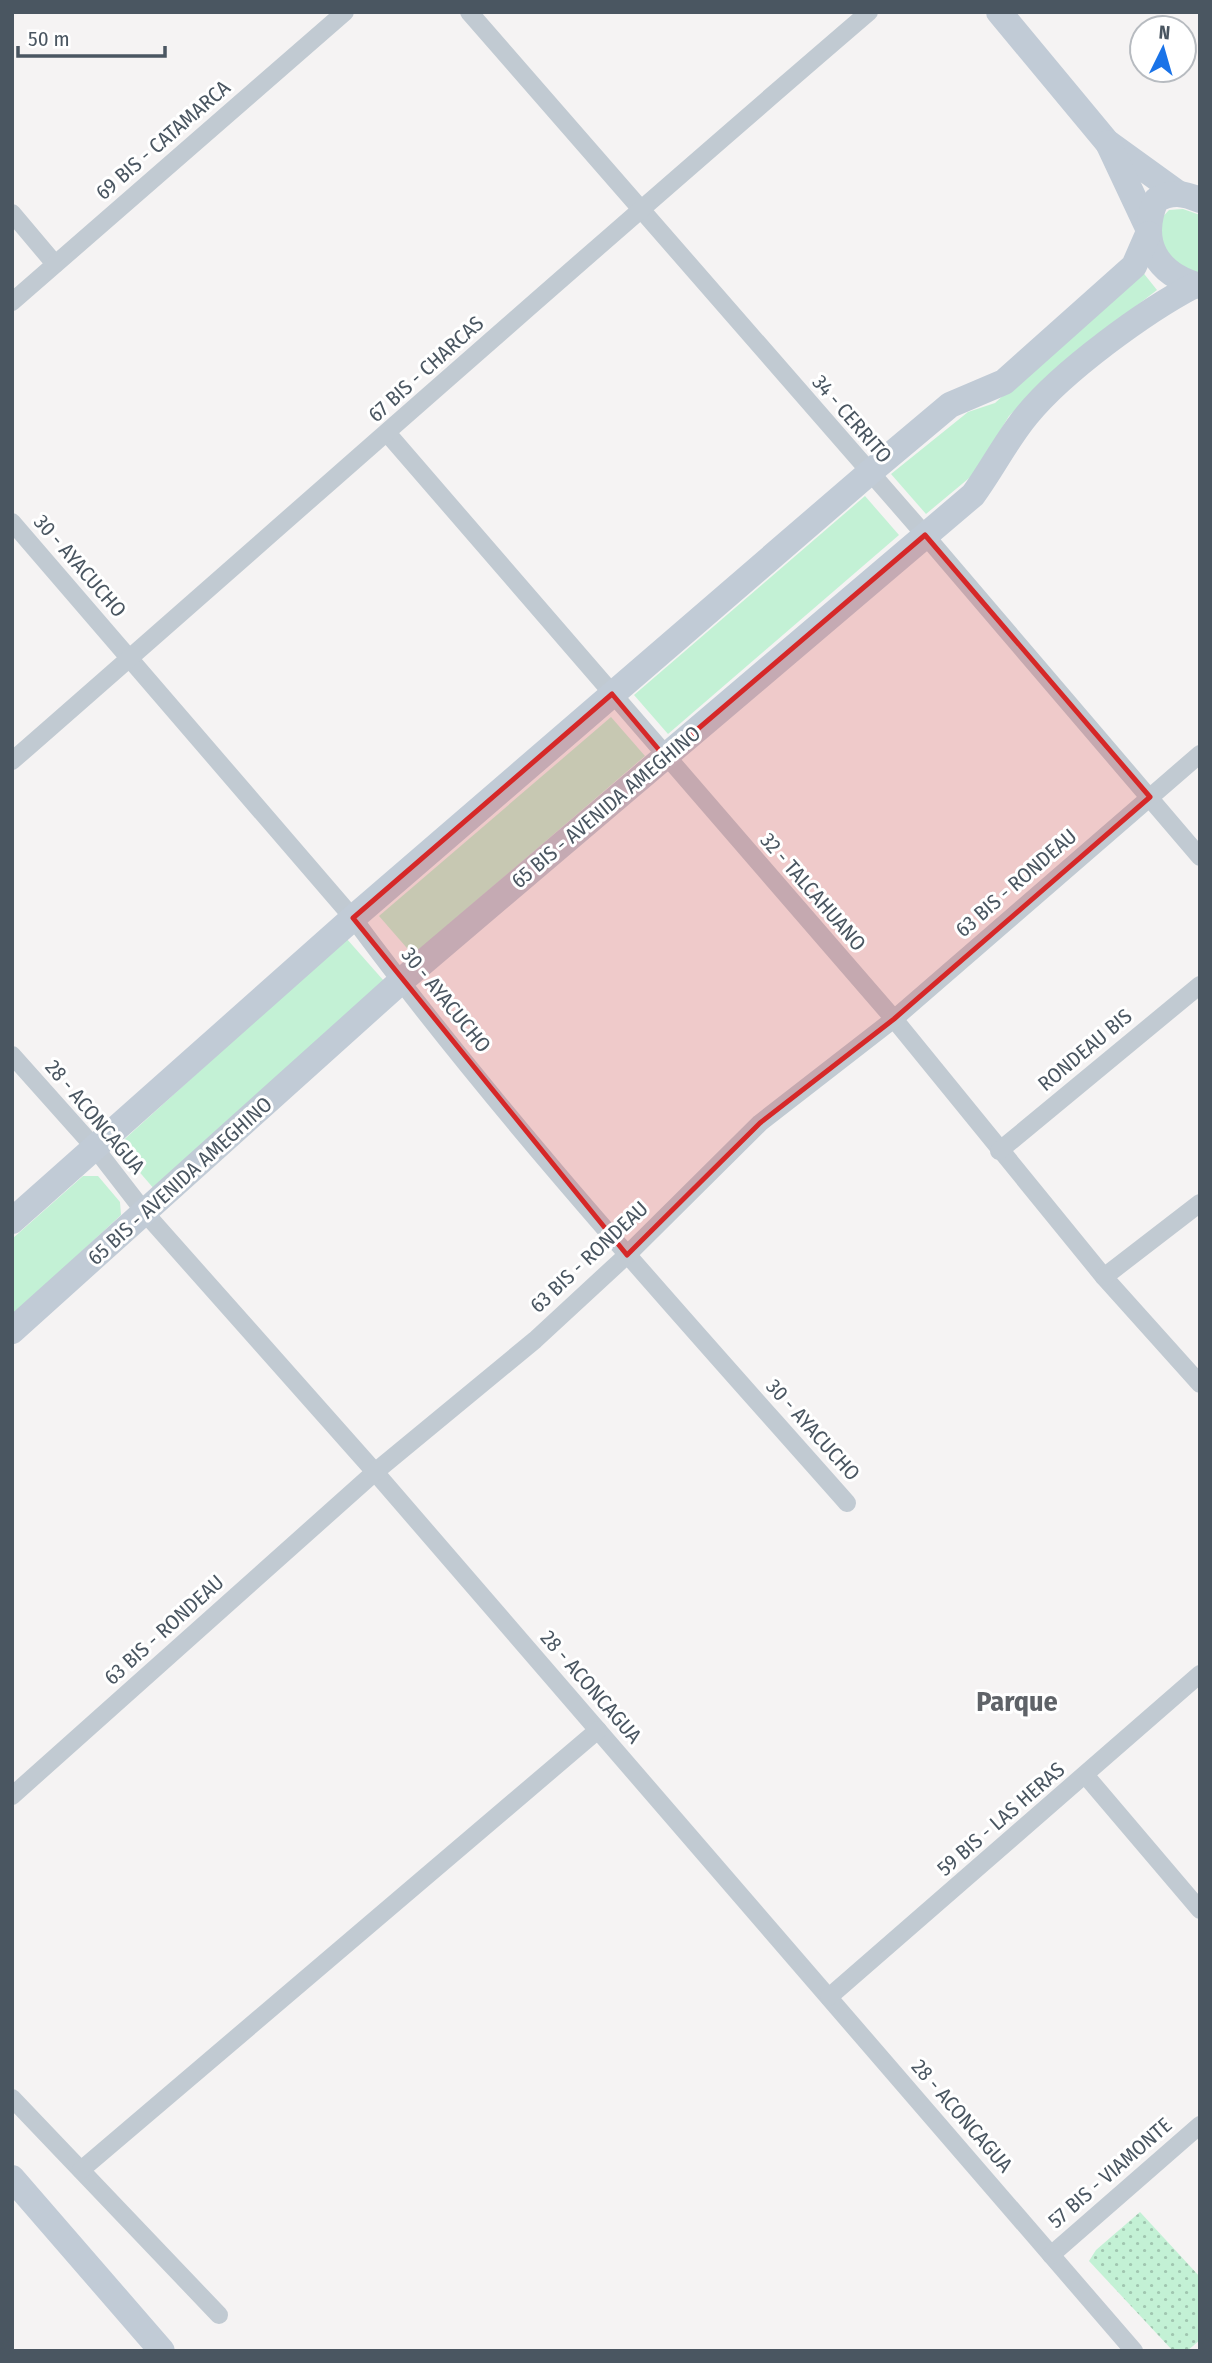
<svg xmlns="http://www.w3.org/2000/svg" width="1212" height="2363" font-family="'Fira Sans Condensed',sans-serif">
<defs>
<pattern id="park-dots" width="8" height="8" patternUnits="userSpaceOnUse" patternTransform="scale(1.75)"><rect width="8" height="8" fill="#c3f1d5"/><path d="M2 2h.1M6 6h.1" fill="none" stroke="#a0c6b0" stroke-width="1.8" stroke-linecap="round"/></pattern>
</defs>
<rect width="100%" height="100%" fill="#f5f3f3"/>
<g fill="#c3f1d5">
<path d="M1183,209L1200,215V275L1188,271L1159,248L1160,220L1169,210Z"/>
<path d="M1141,270L1157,290L1096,337L1034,392L1009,416L974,474L926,514L891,474L968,412L995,403Z"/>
<path d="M865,496L899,535L668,734L634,695Z"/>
<path d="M611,717L645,756L413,955L379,916Z"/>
<path d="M346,938L384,981L155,1190L117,1146Z"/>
<path d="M83,1176H98L120,1202L121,1215L12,1316V1239Z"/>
</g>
<path fill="url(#park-dots)" d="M1140,2212L1200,2277V2340L1187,2351H1173L1089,2261L1096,2250Z"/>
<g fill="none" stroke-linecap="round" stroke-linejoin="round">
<g stroke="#c1cad2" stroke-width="18">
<path d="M469,12L925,535L1200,857"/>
<path d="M12,213L55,264"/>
<path d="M12,302L345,12"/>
<path d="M388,434L894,1019L1104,1277L1200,1384"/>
<path d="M12,522L353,918C505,1123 678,1312 847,1503"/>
<path d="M12,761C298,511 581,259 869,12"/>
<path d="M12,1055L95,1148L146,1214L375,1472L1134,2351"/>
<path d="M999,1151L1200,985"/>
<path d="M1104,1277L1200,1203"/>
<path d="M1086,1776L1200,1910"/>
<path d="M12,1796L375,1472L535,1340L627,1255L760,1123L894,1019L1200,754"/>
<path d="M829,1997L1200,1674"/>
<path d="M12,2098L219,2315"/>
<path d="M81,2170L598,1730"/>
<path d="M1051,2255L1200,2125"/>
</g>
<g stroke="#c1cbd6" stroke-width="26">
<path d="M999,12L1107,142L1179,194"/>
<path d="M1108,143L1147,226"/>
<path d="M1200,200C1183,193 1172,191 1156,200C1138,242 1156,274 1200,286"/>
<path d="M12,1221L353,918L869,473L950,405L1004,382L1134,266L1148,234"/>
<path d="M12,1331L400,982L973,495C992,469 1007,439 1027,415C1063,371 1145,311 1195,285"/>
<path d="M12,2178L162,2351"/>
</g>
</g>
<path fill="#d62828" fill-opacity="0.2" stroke="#d62828" stroke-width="5" stroke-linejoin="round" d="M925,535L1150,797L894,1019L760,1123L627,1255L353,918L612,694L665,757Z"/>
<g text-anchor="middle" stroke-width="6" stroke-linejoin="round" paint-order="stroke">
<g font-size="21" fill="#4a5661" stroke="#fff">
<text transform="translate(163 140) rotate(-41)" y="7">69 BIS - CATAMARCA</text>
<text transform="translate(426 369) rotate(-42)" y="7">67 BIS - CHARCAS</text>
<text transform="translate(852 419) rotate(49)" y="7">34 - CERRITO</text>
<text transform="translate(80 566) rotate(49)" y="7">30 - AYACUCHO</text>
<text transform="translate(606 807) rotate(-40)" y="7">65 BIS - AVENIDA AMEGHINO</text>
<text transform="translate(1016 883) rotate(-41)" y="7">63 BIS - RONDEAU</text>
<text transform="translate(813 892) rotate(49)" y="7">32 - TALCAHUANO</text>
<text transform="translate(446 1000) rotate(51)" y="7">30 - AYACUCHO</text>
<text transform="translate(1085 1050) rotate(-40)" y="7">RONDEAU BIS</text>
<text transform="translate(95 1117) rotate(50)" y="7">28 - ACONCAGUA</text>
<text transform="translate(180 1181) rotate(-42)" y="7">65 BIS - AVENIDA AMEGHINO</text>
<text transform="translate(589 1257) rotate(-43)" y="7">63 BIS - RONDEAU</text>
<text transform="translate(813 1430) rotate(48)" y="7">30 - AYACUCHO</text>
<text transform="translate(164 1630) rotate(-42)" y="7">63 BIS - RONDEAU</text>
<text transform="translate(591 1687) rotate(49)" y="7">28 - ACONCAGUA</text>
<text transform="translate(1001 1819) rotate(-41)" y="7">59 BIS - LAS HERAS</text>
<text transform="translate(962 2116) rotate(49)" y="7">28 - ACONCAGUA</text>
<text transform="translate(1110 2173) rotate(-41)" y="7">57 BIS - VIAMONTE</text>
</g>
<g font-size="28" font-weight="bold" fill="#5f6368" stroke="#fff">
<text x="1017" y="1711">Parque</text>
</g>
</g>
<rect width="1212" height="2363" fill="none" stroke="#4a5661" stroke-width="28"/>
<g transform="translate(1163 49) rotate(5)"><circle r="33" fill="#ffffff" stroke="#b7bbc0" stroke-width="2"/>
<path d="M0-5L12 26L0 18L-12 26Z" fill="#1a73e8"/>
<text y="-10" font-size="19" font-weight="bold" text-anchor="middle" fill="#4a5661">N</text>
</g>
<path d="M18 46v10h147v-10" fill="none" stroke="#4a5661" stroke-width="3.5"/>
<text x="28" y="46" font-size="21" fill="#4a5661" stroke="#ffffff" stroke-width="5" paint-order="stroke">50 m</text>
</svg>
